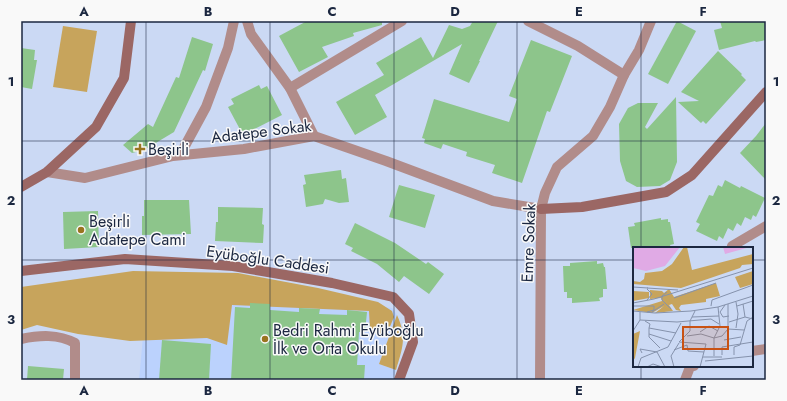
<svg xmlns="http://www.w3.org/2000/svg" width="787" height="401" font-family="Jost,sans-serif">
<rect width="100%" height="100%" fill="#cbd9f4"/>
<path fill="#bbd2fd" d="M245,288L392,308L397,315L379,364L396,370L392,380H139L146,304Z"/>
<g fill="#c7a45c">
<path d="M63,26L97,31L87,92L53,87Z"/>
<path d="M133,271L238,273L318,288L378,302L392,311L394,317L386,336L370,331L369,311L232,305L227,345L207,338L130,341L78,334L37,325L21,330V287Z"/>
<path d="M397,315C407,337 403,347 396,370L379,364Z"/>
</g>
<g fill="#8dc58b">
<path d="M307,21H382V25L353,33L354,36L322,47L328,57L299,72L279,36Z"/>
<path d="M473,21H498L479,61H480L469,83L449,74L462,44L375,95L387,117L355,135L336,102L384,75L376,63L421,37L433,58L449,25L462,29L470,26Z"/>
<path d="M677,21L696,31L668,84L648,74Z"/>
<path d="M720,21H766V40L756,42L755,41L719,50L714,30L722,28Z"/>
<path d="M192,37L213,44L205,71L203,70L174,132L144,150L132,153L123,145L148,124L153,127L176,77L179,78Z"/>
<path d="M531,40L572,56L550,112L547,111L522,183L492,173L495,165L466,156L467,152L443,144L441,149L424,143L425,139L422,138L434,99L509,122L517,99L509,96Z"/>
<path d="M21,48L35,50L34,60H37L32,89L21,87Z"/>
<path d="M718,51L742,74L741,75L746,80L706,124L703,121L701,123L678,102L699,101L681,92Z"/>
<path d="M259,85L261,89L267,86L282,115L243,135L228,107L234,104L231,99Z"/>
<path d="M676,97L677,162L670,180L660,186L637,187L626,181L620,161L619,124L628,108L638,103H658L645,127L647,129Z"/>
<path d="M766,123V180L740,153L756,136Z"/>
<path d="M341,170L342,179L346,178L349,202L339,203L325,199L323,204L306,207L303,185L306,184L304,175Z"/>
<path d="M725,180L740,188L741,186L765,198L756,217L753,215L751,220L745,217L741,226L737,223L733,231L728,228L723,239L719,236L717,241L696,231L700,224L696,222L709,195L713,196L718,185L722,187Z"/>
<path d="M399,185L435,195L425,228L389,217Z"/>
<path d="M144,200H189L191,234L142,235V216H144Z"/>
<path d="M218,207L263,208L262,224L264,225L263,243L215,241L216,222H218Z"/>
<path d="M98,211L99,247L64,249L63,212Z"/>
<path d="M661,218V220L668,219V222H670L674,244L670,245L671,248H631L628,227L635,226L634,223Z"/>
<path d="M355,223L395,243L426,264L428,262L444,274L429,294L404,276L399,282L377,264L351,251L353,248L345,244Z"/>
<path d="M597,261V264L603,263L604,267H605L607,289H603V297L599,298L600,301L572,303V298H567V292H564L563,266H570V263Z"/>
<path d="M250,303L270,304V310L299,312V308L320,309L319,314L347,315V310L367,312L365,332H359L357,365H365L364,380H231L235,307L250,308Z"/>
<path d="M162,340L211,344L209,380H159Z"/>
<path d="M28,366L64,369L63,380H27Z"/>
</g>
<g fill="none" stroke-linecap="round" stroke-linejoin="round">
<g stroke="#b18c8a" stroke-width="10">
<path d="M247,21L251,34L290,88L314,136"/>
<path d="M528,21L578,46L624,75"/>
<path d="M290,88L402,21"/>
<path d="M180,155L206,107L228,48L234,21"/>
<path d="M47,172L85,178L173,156L244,149L314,136L386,161L493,201L541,209"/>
<path d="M732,246L766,226"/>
<path d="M21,339C40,335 58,334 75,343V380"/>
<path d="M752,351L766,349"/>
<path d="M540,380L541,209L545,193L557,167L593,136L610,107L624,75L639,50L651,21"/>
<path d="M685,380L690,367L694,366"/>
</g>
<g stroke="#9b6764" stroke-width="10">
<path d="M21,187L47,172L96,127L124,78L131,21"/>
<path d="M541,209L582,207L666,192L692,175L766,92"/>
<path d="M21,271L125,259L233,266L332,283L393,297L409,314L413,342L399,380"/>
</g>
</g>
<path fill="none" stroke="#1b2740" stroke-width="1" stroke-opacity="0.55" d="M146,21V380M270,21V380M394,21V380M517,21V380M641,21V248M21,141H766M21,260H634M752,260H766M641,366V380"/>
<g fill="#99741f" stroke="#f9f9f9" stroke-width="1.5">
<path d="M138 143h4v4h4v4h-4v4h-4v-4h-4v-4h4z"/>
<circle cx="81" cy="230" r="4"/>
<circle cx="265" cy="339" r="4"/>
</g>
<g text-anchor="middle" stroke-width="3" stroke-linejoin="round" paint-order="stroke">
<g font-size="16" fill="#1b2740" stroke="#f9f9f9">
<text transform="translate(261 131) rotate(-7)" y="6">Adatepe Sokak</text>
<text transform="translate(528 243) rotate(-88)" y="6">Emre Sokak</text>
<text transform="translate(268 259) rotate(8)" y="6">Eyüboğlu Caddesi</text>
</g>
<g font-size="16" fill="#1b2740" stroke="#f9f9f9" text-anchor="start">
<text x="148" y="155">Beşirli</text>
<text x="89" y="227">Beşirli<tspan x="89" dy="18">Adatepe Cami</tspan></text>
<text x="273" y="336">Bedri Rahmi Eyüboğlu<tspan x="273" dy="18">İlk ve Orta Okulu</tspan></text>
</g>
</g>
<g transform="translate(633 247)">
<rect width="120" height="120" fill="#cbd9f4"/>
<path d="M51,0H54L59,23L120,7V17L109,18L107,21L48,41L0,37V34L7,35L11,32L12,26L29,24L39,17ZM120,24V37L107,41L102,30ZM83,36L87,49L73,52V55L48,58L46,61L48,64L43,63L39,57L36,58L40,64L22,66L31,59L19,66L0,63L29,54L28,51L17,52V43L29,44L31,46L36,42L41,50ZM0,44L16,45V51L0,54ZM7,84L2,111L0,114V87Z" fill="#c7a45c"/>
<path d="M0,0H47L32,19L13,24L0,21ZM90,0H117L92,7Z" fill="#e0aae5"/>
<path fill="none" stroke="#8592ac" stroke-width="1" d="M0,40L15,41M14,41L45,43M34,45L29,49V53L38,62M41,51L83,36M14,53L19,47L14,42M0,56L21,52L120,21M110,57L112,70L120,72M92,58L87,65L90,70L96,69M0,59H21V63L14,65M78,59L79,53L120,38M104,59L120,54M0,64L22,66L58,64L85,60L120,49M62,64L57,74V84L46,95L73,97L67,120M19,65L31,57M59,70L86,69M7,73L44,75L78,72L86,77M12,74L17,77L16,81L43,86M96,75L112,70M16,81V90L27,101M103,81L105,67L103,55M95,82L111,83M0,84L7,73V65M67,85L76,79L85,84M16,87L38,94M54,89L68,87L81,91L89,89L95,82V57M91,93L108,90M41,103L54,98L55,104L71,105M9,106L7,102L24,105L32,120M89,108V100L120,95M101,108V100L107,98L114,74L120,70M81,109V91L87,79L85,60M70,110H89M72,114L120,109M5,120L8,111L35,100L48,76M14,120L20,117L29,120M41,120L38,109L46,96M99,120H116"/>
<path fill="#c95214" fill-opacity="0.15" stroke="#c95214" stroke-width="2" d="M50,80H95V102H50Z"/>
<rect width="120" height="120" fill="none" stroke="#1b2740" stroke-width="2"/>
</g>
<rect width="787" height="401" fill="none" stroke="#f9f9f9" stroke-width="44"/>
<rect x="22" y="22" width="743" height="357" fill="none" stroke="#1b2740" stroke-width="1.5"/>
<g font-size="13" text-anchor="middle" font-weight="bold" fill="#1b2740">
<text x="84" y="16">A</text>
<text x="208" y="16">B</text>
<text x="332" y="16">C</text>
<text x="455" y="16">D</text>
<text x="579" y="16">E</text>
<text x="703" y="16">F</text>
<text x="11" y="86">1</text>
<text x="776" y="86">1</text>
<text x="11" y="205">2</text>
<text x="776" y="205">2</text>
<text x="11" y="324">3</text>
<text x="776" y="324">3</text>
<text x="84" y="395">A</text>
<text x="208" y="395">B</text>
<text x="332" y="395">C</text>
<text x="455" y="395">D</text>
<text x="579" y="395">E</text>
<text x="703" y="395">F</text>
</g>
</svg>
